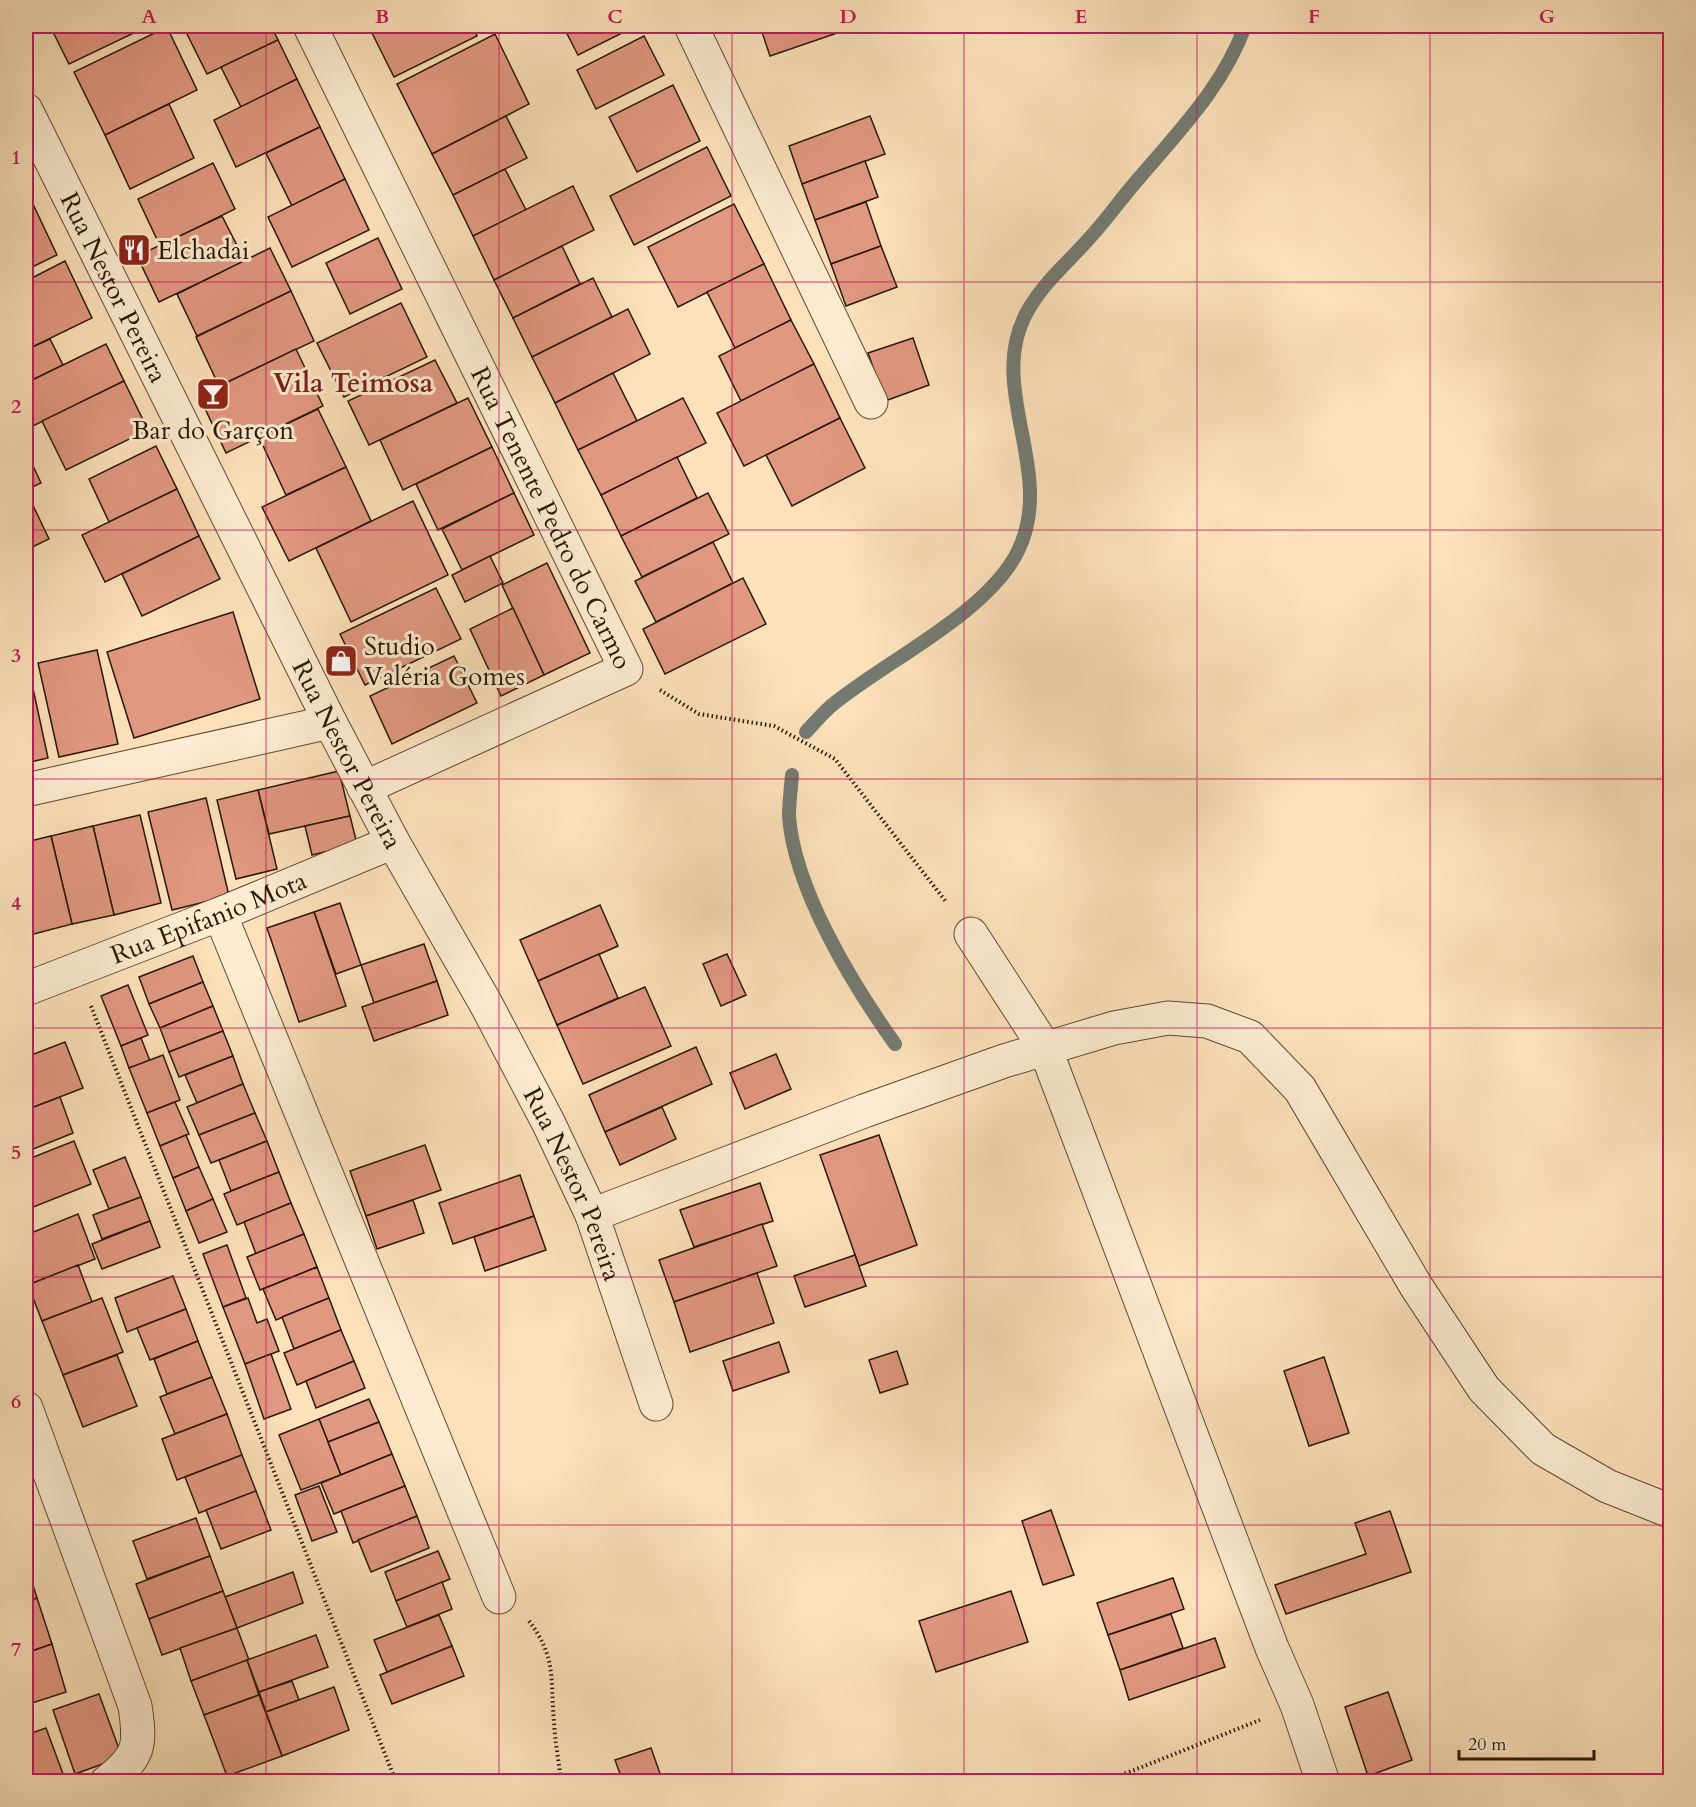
<svg xmlns="http://www.w3.org/2000/svg" width="1696" height="1807" font-family="Cardo,serif">
<rect width="100%" height="100%" fill="#fce1ba"/>
<filter id="stains"><feTurbulence type="fractalNoise" baseFrequency=".00333" numOctaves="4"/><feColorMatrix values="0 0 0 0 .2 0 0 0 0 .09 0 0 0 0 .02 0 0 0 .5 -.17"/></filter>
<radialGradient id="worn" r=".72"><stop offset=".6" stop-color="#630" stop-opacity="0"/><stop offset="1" stop-color="#630" stop-opacity=".3"/></radialGradient>
<g fill="none" stroke-linecap="round" stroke-linejoin="round">
<g stroke="#737a71" stroke-width="14">
<path d="M806,732C814,723 822,714 831,706C885,661 987,614 1018,551C1057,471 985,388 1027,312C1044,281 1071,260 1094,233C1110,215 1124,195 1140,177C1180,130 1224,85 1245,26"/>
<path d="M792,775C791,788 789,803 789,816C794,889 853,985 895,1044"/>
</g>
</g>
<g fill="#e19881" stroke="#291804" stroke-width="1.5">
<path d="M50,26H133L136,32L69,64Z"/>
<path d="M183,26H271L278,40L207,74Z"/>
<path d="M383,26H472L477,36L394,77L371,31Z"/>
<path d="M563,26H636L578,55Z"/>
<path d="M760,26H841L843,31L770,56Z"/>
<path d="M167,27L197,90L105,135L74,72Z"/>
<path d="M495,34L529,104L432,154L397,84Z"/>
<path d="M644,36L664,75L596,109L577,70Z"/>
<path d="M278,40L297,79L241,107L221,67Z"/>
<path d="M297,79L320,127L236,167L214,120Z"/>
<path d="M673,85L700,141L637,172L609,117Z"/>
<path d="M169,104L194,158L130,189L105,135Z"/>
<path d="M506,116L527,158L453,195L432,154Z"/>
<path d="M870,116L885,154L802,184L789,146Z"/>
<path d="M320,127L345,179L292,206L266,153Z"/>
<path d="M707,147L731,196L634,245L610,196Z"/>
<path d="M865,161L878,197L815,220L802,184Z"/>
<path d="M213,163L235,209L160,246L138,199Z"/>
<path d="M505,169L526,210L473,236L453,195Z"/>
<path d="M345,179L369,230L292,267L268,217Z"/>
<path d="M573,186L594,230L494,280L473,236Z"/>
<path d="M31,200L57,255L26,270V203Z"/>
<path d="M866,202L881,246L831,264L815,220Z"/>
<path d="M734,204L764,264L678,307L648,247Z"/>
<path d="M222,216L245,261L159,302L137,256Z"/>
<path d="M378,238L402,289L350,314L326,263Z"/>
<path d="M562,246L580,284L513,318L494,280Z"/>
<path d="M881,246L897,287L846,306L831,264Z"/>
<path d="M270,248L291,291L197,336L177,294Z"/>
<path d="M65,261L92,318L26,350V281Z"/>
<path d="M764,264L791,320L735,348L707,292Z"/>
<path d="M593,278L612,317L532,357L513,318Z"/>
<path d="M291,291L314,341L219,386L196,337Z"/>
<path d="M401,303L427,357L344,397L317,343Z"/>
<path d="M628,309L650,354L555,403L532,357Z"/>
<path d="M791,320L814,364L741,401L719,356Z"/>
<path d="M913,338L929,385L885,401L868,353Z"/>
<path d="M50,339L63,365L26,383V350Z"/>
<path d="M106,344L124,381L33,426L26,409V383Z"/>
<path d="M296,349L323,406L226,453L199,396Z"/>
<path d="M435,360L457,403L369,445L348,401Z"/>
<path d="M814,364L840,418L744,466L717,413Z"/>
<path d="M613,373L637,421L578,450L555,403Z"/>
<path d="M124,381L148,430L66,470L42,421Z"/>
<path d="M468,398L492,447L403,490L380,440Z"/>
<path d="M683,398L706,443L601,495L578,450Z"/>
<path d="M318,409L346,467L286,495L259,437Z"/>
<path d="M840,418L865,468L792,506L766,455Z"/>
<path d="M156,446L177,489L109,522L89,479Z"/>
<path d="M492,447L514,493L438,530L416,484Z"/>
<path d="M26,451L41,483L26,490Z"/>
<path d="M677,457L697,498L621,536L601,495Z"/>
<path d="M346,467L371,521L289,561L262,507Z"/>
<path d="M177,489L199,536L105,582L82,535Z"/>
<path d="M514,493L534,535L462,570L442,529Z"/>
<path d="M708,493L729,534L642,577L621,536Z"/>
<path d="M29,497L49,539L26,550V499Z"/>
<path d="M413,501L448,575L351,622L316,548Z"/>
<path d="M199,536L220,579L142,616L122,574Z"/>
<path d="M713,542L733,583L656,622L635,581Z"/>
<path d="M490,556L503,583L465,602L452,575Z"/>
<path d="M547,563L590,653L544,675L502,585Z"/>
<path d="M743,578L766,624L665,674L643,629Z"/>
<path d="M436,588L461,639L365,685L340,634Z"/>
<path d="M513,608L544,675L501,696L470,629Z"/>
<path d="M26,612L30,627L26,628Z"/>
<path d="M233,612L260,699L134,738L107,652Z"/>
<path d="M97,650L118,744L59,757L38,663Z"/>
<path d="M26,656L48,758L26,763Z"/>
<path d="M454,656L477,703L392,744L370,696Z"/>
<path d="M339,771L350,816L269,834L258,790Z"/>
<path d="M258,790L277,869L236,879L217,800Z"/>
<path d="M206,798L229,896L172,910L148,812Z"/>
<path d="M140,815L161,903L114,915L93,826Z"/>
<path d="M350,816L357,844L312,855L305,826Z"/>
<path d="M93,826L114,915L72,924L51,836Z"/>
<path d="M51,836L72,924L26,936V842Z"/>
<path d="M340,903L361,965L336,974L314,912Z"/>
<path d="M600,905L618,946L538,981L520,940Z"/>
<path d="M314,912L346,1006L299,1022L267,928Z"/>
<path d="M424,944L437,981L374,1003L361,965Z"/>
<path d="M599,954L618,998L557,1025L538,981Z"/>
<path d="M727,954L746,995L721,1006L703,964Z"/>
<path d="M193,956L203,982L149,1004L139,977Z"/>
<path d="M437,981L448,1015L374,1041L362,1007Z"/>
<path d="M203,982L213,1006L160,1028L149,1004Z"/>
<path d="M128,985L148,1035L121,1046L101,996Z"/>
<path d="M645,987L671,1046L583,1084L557,1025Z"/>
<path d="M213,1006L223,1031L169,1052L160,1028Z"/>
<path d="M223,1031L233,1056L179,1077L169,1052Z"/>
<path d="M141,1038L150,1061L129,1068L121,1046Z"/>
<path d="M65,1042L83,1088L26,1110V1057Z"/>
<path d="M696,1047L712,1084L605,1132L589,1095Z"/>
<path d="M776,1054L791,1089L745,1109L730,1073Z"/>
<path d="M163,1055L180,1100L147,1113L129,1068Z"/>
<path d="M233,1056L243,1084L197,1103L185,1075Z"/>
<path d="M243,1084L255,1113L199,1135L187,1107Z"/>
<path d="M60,1097L73,1133L26,1152V1110Z"/>
<path d="M175,1102L189,1134L160,1146L147,1113Z"/>
<path d="M662,1107L676,1139L620,1165L605,1132Z"/>
<path d="M255,1113L267,1141L211,1163L199,1135Z"/>
<path d="M186,1135L199,1167L173,1178L160,1146Z"/>
<path d="M879,1135L917,1245L859,1266L820,1155Z"/>
<path d="M74,1141L91,1184L26,1210V1160Z"/>
<path d="M267,1141L279,1172L231,1191L219,1160Z"/>
<path d="M425,1145L441,1190L366,1216L350,1171Z"/>
<path d="M125,1157L141,1197L109,1209L93,1170Z"/>
<path d="M199,1167L213,1199L186,1211L173,1178Z"/>
<path d="M279,1172L291,1203L237,1225L224,1194Z"/>
<path d="M520,1175L534,1216L453,1244L439,1203Z"/>
<path d="M760,1183L773,1221L694,1247L680,1210Z"/>
<path d="M141,1197L150,1221L102,1239L93,1215Z"/>
<path d="M213,1199L227,1232L199,1243L186,1211Z"/>
<path d="M413,1200L424,1233L377,1249L366,1216Z"/>
<path d="M291,1203L304,1234L256,1254L244,1222Z"/>
<path d="M78,1214L95,1259L28,1285L26,1277V1235Z"/>
<path d="M534,1216L546,1250L485,1271L474,1237Z"/>
<path d="M150,1221L160,1247L102,1269L92,1244Z"/>
<path d="M762,1224L777,1266L674,1302L659,1260Z"/>
<path d="M304,1234L317,1267L260,1290L247,1257Z"/>
<path d="M227,1245L246,1298L223,1307L203,1254Z"/>
<path d="M855,1255L866,1286L805,1307L794,1276Z"/>
<path d="M78,1265L92,1302L42,1321L28,1285Z"/>
<path d="M317,1267L329,1298L276,1320L263,1289Z"/>
<path d="M757,1273L774,1323L690,1352L674,1302Z"/>
<path d="M173,1276L186,1309L127,1332L115,1298Z"/>
<path d="M102,1298L123,1352L63,1375L42,1321Z"/>
<path d="M248,1298L257,1323L267,1319L279,1351L245,1364L223,1307Z"/>
<path d="M329,1298L341,1330L294,1349L282,1317Z"/>
<path d="M186,1309L198,1341L150,1360L137,1328Z"/>
<path d="M341,1330L354,1361L297,1385L284,1353Z"/>
<path d="M198,1341L212,1377L167,1394L154,1359Z"/>
<path d="M779,1342L789,1372L733,1391L723,1361Z"/>
<path d="M897,1351L908,1384L880,1393L869,1360Z"/>
<path d="M271,1354L291,1409L264,1419L245,1364Z"/>
<path d="M117,1355L137,1406L83,1427L63,1375Z"/>
<path d="M1324,1357L1349,1433L1309,1446L1284,1371Z"/>
<path d="M354,1361L365,1388L316,1408L306,1381Z"/>
<path d="M212,1377L227,1414L175,1434L160,1397Z"/>
<path d="M369,1399L379,1422L328,1442L319,1419Z"/>
<path d="M227,1414L242,1455L177,1480L162,1439Z"/>
<path d="M319,1419L341,1475L301,1490L279,1435Z"/>
<path d="M379,1422L392,1454L341,1475L328,1442Z"/>
<path d="M392,1454L405,1486L334,1514L321,1483Z"/>
<path d="M242,1455L256,1491L199,1513L185,1477Z"/>
<path d="M319,1486L337,1532L312,1541L295,1495Z"/>
<path d="M405,1486L417,1516L353,1543L341,1511Z"/>
<path d="M256,1491L271,1530L221,1549L206,1510Z"/>
<path d="M1051,1510L1074,1575L1043,1585L1022,1521Z"/>
<path d="M1390,1511L1411,1572L1286,1614L1275,1585L1366,1554L1355,1523Z"/>
<path d="M417,1516L429,1548L371,1572L358,1540Z"/>
<path d="M196,1518L210,1556L147,1579L133,1541Z"/>
<path d="M438,1551L450,1579L396,1601L385,1572Z"/>
<path d="M210,1556L223,1591L149,1619L136,1584Z"/>
<path d="M26,1563L37,1598L26,1602Z"/>
<path d="M293,1572L303,1603L237,1628L225,1597Z"/>
<path d="M1173,1578L1184,1609L1108,1635L1097,1603Z"/>
<path d="M442,1582L452,1609L407,1627L396,1601Z"/>
<path d="M223,1591L237,1628L162,1655L149,1619Z"/>
<path d="M1011,1591L1028,1642L936,1672L919,1621Z"/>
<path d="M37,1598L52,1644L26,1653V1602Z"/>
<path d="M1171,1614L1183,1648L1120,1670L1108,1635Z"/>
<path d="M439,1615L452,1646L387,1672L374,1640Z"/>
<path d="M237,1628L249,1660L191,1681L180,1648Z"/>
<path d="M316,1635L328,1667L259,1692L247,1660Z"/>
<path d="M1215,1638L1225,1667L1129,1700L1120,1670Z"/>
<path d="M52,1644L66,1692L26,1705V1653Z"/>
<path d="M452,1646L464,1676L392,1704L380,1675Z"/>
<path d="M247,1660L259,1695L204,1715L191,1681Z"/>
<path d="M292,1681L299,1700L266,1712L259,1692Z"/>
<path d="M334,1687L349,1730L282,1756L266,1712Z"/>
<path d="M1388,1692L1412,1760L1368,1776L1345,1707Z"/>
<path d="M99,1694L122,1757L75,1774L53,1710Z"/>
<path d="M259,1695L282,1756L227,1776L204,1715Z"/>
<path d="M46,1728L66,1782H26V1735Z"/>
<path d="M651,1748L663,1782H623L615,1760Z"/>
</g>
<g fill="none" stroke-linecap="round" stroke-linejoin="round">
<defs>
<g id="minor">
<path id="s1" d="M310,26L626,669L364,788"/>
<path d="M691,26L871,402"/>
<path id="s2" d="M26,110L330,722L393,842L486,1004L549,1124L592,1215L656,1404"/>
<path d="M26,790L330,722"/>
<path d="M220,914L499,1597"/>
<path d="M971,934L1045,1048L1272,1648L1297,1705L1323,1782"/>
<path id="s3" d="M26,989L220,914L393,842"/>
<path d="M592,1215L864,1111L1004,1061L1114,1028L1168,1018L1207,1021L1250,1037L1300,1089L1416,1286L1484,1389L1543,1449L1607,1486L1670,1511"/>
<path d="M26,1408L135,1706C141,1746 140,1756 107,1782"/>
</g>
</defs>
<use href="#minor" stroke="#5e4a32" stroke-width="35"/>
<g stroke="#291804" stroke-width="4" stroke-dasharray="1.5 3" stroke-linecap="butt">
<path d="M660,690L699,714L774,726L835,759L947,903"/>
<path d="M91,1006L396,1782"/>
<path d="M529,1621C557,1658 550,1679 554,1722C555,1742 559,1762 561,1782"/>
<path d="M1104,1782L1260,1720"/>
</g>
<use href="#minor" stroke="#fdecd2" stroke-width="33"/>
</g>
<path fill="none" stroke="#c2185b" stroke-width="1.5" stroke-opacity="0.55" d="M266,26V1782M499,26V1782M732,26V1782M964,26V1782M1197,26V1782M1430,26V1782M26,282H1670M26,530H1670M26,779H1670M26,1028H1670M26,1277H1670M26,1525H1670"/>
<defs>
<symbol id="restaurant-square" viewBox="-11 -11 22 22"><rect x="-9" y="-9" width="18" height="18" rx="4" fill="#8f2418" stroke="#fdecd2"/><path d="M-5-6h1v4h1v-4h1v4h1v-4h1v5L-1.5 .5V6h-2V.5L-5-1ZM5-6V6H3V1.5H1.5Q1.5-4 5-6Z" fill="#fff"/></symbol>
<symbol id="bar-square" viewBox="-11 -11 22 22"><rect x="-9" y="-9" width="18" height="18" rx="4" fill="#8f2418" stroke="#fdecd2"/><path d="M-6-5H6L.8 .8V4.5H3.5V6h-7V4.5H-.8V.8Z" fill="#fff"/></symbol>
<symbol id="shop-square" viewBox="-11 -11 22 22"><rect x="-9" y="-9" width="18" height="18" rx="4" fill="#8f2418" stroke="#fdecd2"/><path d="M-5-2.5h2.3a2.7 3.5 0 0 1 5.4 0H5L5.5 6h-11ZM-1.5-2.5h3a1.5 2.3 0 0 0-3 0Z" fill="#fff"/></symbol>
</defs>
<g fill-rule="evenodd">
<use href="#restaurant-square" x="115" y="231" width="38" height="38"/>
<use href="#bar-square" x="194" y="375" width="38" height="38"/>
<use href="#shop-square" x="322" y="642" width="38" height="38"/>
</g>
<g text-anchor="middle" stroke-width="6" stroke-linejoin="round" paint-order="stroke">
<g font-size="26" fill="#291804" stroke="#fdecd2" text-anchor="start">
<text x="157" y="259">Elchadai</text>
<text x="213" y="439" text-anchor="middle">Bar do Garçon</text>
<text x="364" y="655">Studio<tspan x="364" dy="30">Valéria Gomes</tspan></text>
</g>
<g font-size="26" fill="#291804" stroke="#fdecd2">
<text dy="9" stroke="none"><textPath href="#s2" startOffset="198">Rua Nestor Pereira</textPath></text>
<text dy="9" stroke="none"><textPath href="#s1" startOffset="548">Rua Tenente Pedro do Carmo</textPath></text>
<text dy="9" stroke="none"><textPath href="#s2" startOffset="720">Rua Nestor Pereira</textPath></text>
<text dy="9" stroke="none"><textPath href="#s3" startOffset="196">Rua Epifanio Mota</textPath></text>
<text dy="9" stroke="none"><textPath href="#s2" startOffset="1206">Rua Nestor Pereira</textPath></text>
</g>
<g font-size="27" font-weight="bold" fill="#7a1f14" stroke="#fdecd2">
<text x="353" y="392">Vila Teimosa</text>
</g>
</g>
<rect width="1696" height="1807" fill="none" stroke="#fce1ba" stroke-width="66"/>
<path d="M1459 1750v9h135v-9" fill="none" stroke="#291804" stroke-width="3"/>
<text x="1468" y="1750" font-size="18" fill="#291804" stroke="#fdecd2" stroke-width="4.5" paint-order="stroke">20 m</text>
<rect x="33" y="33" width="1630" height="1741" fill="none" stroke="#c2185b" stroke-width="2"/>
<g font-size="20" text-anchor="middle" font-weight="bold" fill="#c2185b">
<text x="149" y="23">A</text>
<text x="382" y="23">B</text>
<text x="615" y="23">C</text>
<text x="848" y="23">D</text>
<text x="1081" y="23">E</text>
<text x="1314" y="23">F</text>
<text x="1547" y="23">G</text>
<text x="16" y="164">1</text>
<text x="16" y="413">2</text>
<text x="16" y="662">3</text>
<text x="16" y="910">4</text>
<text x="16" y="1159">5</text>
<text x="16" y="1408">6</text>
<text x="16" y="1656">7</text>
</g>
<rect width="100%" height="100%" filter="url(#stains)"/>
<rect width="100%" height="100%" fill="url(#worn)"/>
</svg>
